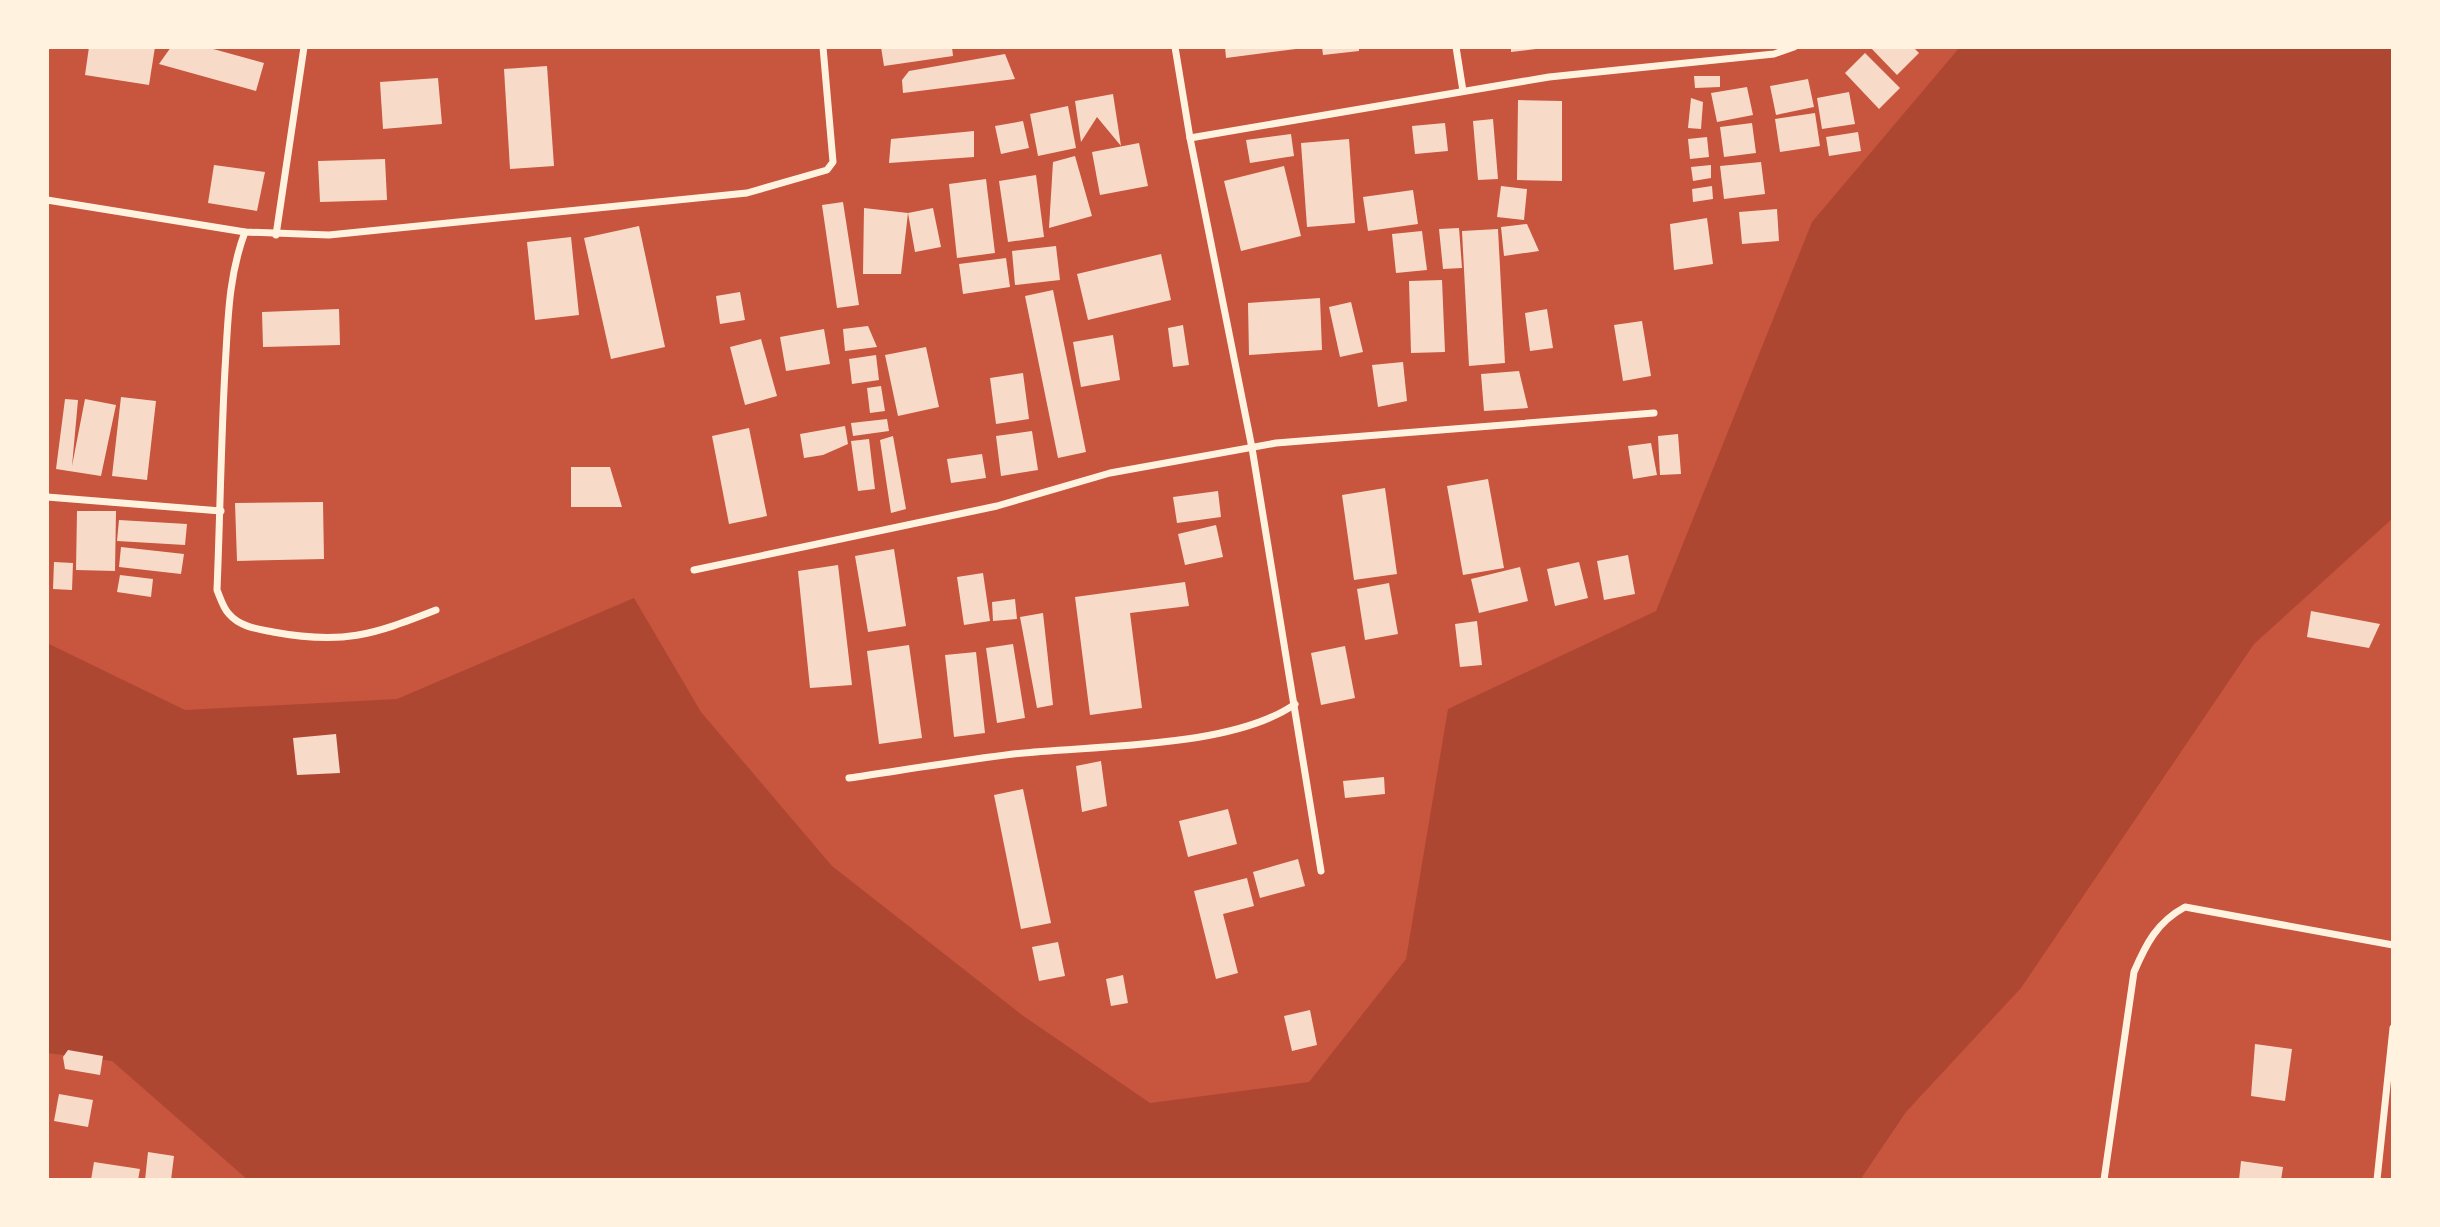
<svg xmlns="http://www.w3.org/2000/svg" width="2440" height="1227" font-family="Mulish,sans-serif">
<rect width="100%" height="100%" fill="#c8553d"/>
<path fill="#ae4732" d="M1960,47H2393V518L2254,644L2021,988L1906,1112L1860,1180H248L112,1061L47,1053V643L185,710L397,699L634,598L701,712L832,866L1022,1015L1150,1103L1309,1082L1406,959L1448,709L1656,611L1812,222Z"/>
<g fill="#f7dbc8">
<path d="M89,47H155L149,85L85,75Z"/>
<path d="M171,47H206L264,63L256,91L159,64Z"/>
<path d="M881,47H952L953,56L884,66Z"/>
<path d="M1225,47H1296V49L1226,58Z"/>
<path d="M1322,47H1359V51L1323,55Z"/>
<path d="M1511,47H1536V49L1511,52Z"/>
<path d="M1870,47H1913L1919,53L1897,75Z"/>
<path d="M1865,53L1900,88L1879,109L1845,73Z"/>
<path d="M1005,54L1015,79L903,93L902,80L909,71Z"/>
<path d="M547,66L554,166L510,169L504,69Z"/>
<path d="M1694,76H1720V87L1695,88Z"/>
<path d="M438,78L442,124L383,129L380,82Z"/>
<path d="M1808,79L1814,107L1776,115L1770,86Z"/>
<path d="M1747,87L1753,115L1717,122L1711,93Z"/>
<path d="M1849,92L1855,124L1822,129L1817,98Z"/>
<path d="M1113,94L1121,146L1097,117L1081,142L1075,101Z"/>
<path d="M1691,98L1703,102L1701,129L1688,128Z"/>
<path d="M1518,100L1562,101V181L1517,180Z"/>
<path d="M1068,106L1076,148L1038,156L1030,114Z"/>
<path d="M1815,113L1820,146L1780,152L1775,119Z"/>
<path d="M1493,119L1498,179L1478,180L1473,121Z"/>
<path d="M1023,121L1029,148L1001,154L995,126Z"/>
<path d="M1445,123L1448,151L1415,154L1412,126Z"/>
<path d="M1752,123L1756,153L1724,157L1720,127Z"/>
<path d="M974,131V157L889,163L891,139Z"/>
<path d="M1858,132L1861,151L1829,156L1826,137Z"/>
<path d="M1291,134L1294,156L1250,163L1246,140Z"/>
<path d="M1707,137L1709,157L1690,159L1688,139Z"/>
<path d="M1349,139L1355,223L1307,227L1301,143Z"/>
<path d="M1139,143L1148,186L1100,195L1092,152Z"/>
<path d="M1075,156L1092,216L1049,228L1053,162Z"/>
<path d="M385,159L387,200L320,202L318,161Z"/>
<path d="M1761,162L1765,194L1724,199L1720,166Z"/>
<path d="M214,165L265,172L257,211L208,203Z"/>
<path d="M1711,165V178L1693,181L1691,167Z"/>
<path d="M1284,166L1301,236L1241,251L1224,181Z"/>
<path d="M1036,175L1044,237L1008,242L999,181Z"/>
<path d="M986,179L995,253L957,258L949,184Z"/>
<path d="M1501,186L1527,189L1524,220L1497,217Z"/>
<path d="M1712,186L1713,199L1693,202L1692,189Z"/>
<path d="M1413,190L1418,224L1368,231L1363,197Z"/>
<path d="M843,202L859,305L837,308L822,205Z"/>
<path d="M864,208L908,213L933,208L941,247L915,252L908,213L901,274H863Z"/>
<path d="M1777,209L1779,241L1742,244L1739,212Z"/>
<path d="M1707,218L1713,264L1674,270L1670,224Z"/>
<path d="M1527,224L1539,251L1504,256L1501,227Z"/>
<path d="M639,226L665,347L611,359L584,238Z"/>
<path d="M1459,228L1462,268L1443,269L1439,229Z"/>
<path d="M1498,229L1505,363L1469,366L1462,231Z"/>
<path d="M1422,231L1427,270L1396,273L1392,234Z"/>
<path d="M571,237L579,315L535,320L527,242Z"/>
<path d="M1056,246L1060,280L1015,285L1012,251Z"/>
<path d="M1161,254L1171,300L1088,320L1077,274Z"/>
<path d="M1006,258L1010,287L963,294L959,264Z"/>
<path d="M1442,280L1445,352L1411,353L1409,281Z"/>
<path d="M1053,290L1086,452L1058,458L1025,296Z"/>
<path d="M740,292L745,320L720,324L716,296Z"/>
<path d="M1320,298L1322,350L1249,355L1248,303Z"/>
<path d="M1351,302L1363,352L1340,357L1329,307Z"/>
<path d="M339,309L340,345L263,347L262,312Z"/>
<path d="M1547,309L1553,348L1530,351L1525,313Z"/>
<path d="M1642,321L1651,376L1623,381L1614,325Z"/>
<path d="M1183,325L1189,365L1173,367L1168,328Z"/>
<path d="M868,326L877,347L845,351L843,329Z"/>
<path d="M824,329L830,364L786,371L780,337Z"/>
<path d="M1113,335L1120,380L1081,387L1073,342Z"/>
<path d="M761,339L777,396L745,405L730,347Z"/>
<path d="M926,347L939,407L898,416L885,355Z"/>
<path d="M876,355L879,380L852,384L849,359Z"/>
<path d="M1403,362L1407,401L1378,407L1372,365Z"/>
<path d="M1519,371L1528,408L1484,411L1481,374Z"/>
<path d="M1023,373L1029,419L996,424L990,378Z"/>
<path d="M881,386L885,411L870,413L867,388Z"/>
<path d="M121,397L156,401L147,480L112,476Z"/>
<path d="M65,399L78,400L72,466L85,399L116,405L101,476L56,469Z"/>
<path d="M887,419L889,431L853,436L851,423Z"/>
<path d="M845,426L848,444L823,455L804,458L800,434Z"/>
<path d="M749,428L767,516L729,524L712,436Z"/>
<path d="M1032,431L1038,470L1001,476L996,436Z"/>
<path d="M1678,434L1681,474L1660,475L1658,436Z"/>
<path d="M893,436L906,509L891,513L880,440Z"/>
<path d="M869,439L875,489L858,491L851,441Z"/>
<path d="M1651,443L1657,475L1633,479L1628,446Z"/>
<path d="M982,454L986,478L951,483L947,459Z"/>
<path d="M571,467H610L622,507H571Z"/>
<path d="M1488,479L1504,568L1463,575L1447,486Z"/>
<path d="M1385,488L1397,574L1354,580L1342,495Z"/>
<path d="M1218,491L1221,517L1177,523L1173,497Z"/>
<path d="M323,502L324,559L237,561L235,503Z"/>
<path d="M77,511H116L115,571L76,570Z"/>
<path d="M119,520L187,524L185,545L117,541Z"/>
<path d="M1216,525L1223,557L1185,565L1178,534Z"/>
<path d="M121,547L184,554L181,574L119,567Z"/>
<path d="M894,549L906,626L868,632L855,556Z"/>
<path d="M1628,555L1635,594L1604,600L1597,561Z"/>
<path d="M54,562L73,563L72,590L53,589Z"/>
<path d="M1579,562L1588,598L1555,606L1547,569Z"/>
<path d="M838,565L852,685L810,688L798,571Z"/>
<path d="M1520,567L1528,601L1479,613L1471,579Z"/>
<path d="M983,573L990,621L964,625L957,577Z"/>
<path d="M120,575L153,579L151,597L117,592Z"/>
<path d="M1185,582L1189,606L1130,613L1142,708L1090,715L1075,597Z"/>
<path d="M1389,583L1398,634L1365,640L1357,589Z"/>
<path d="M1015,599L1017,619L993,621L992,602Z"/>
<path d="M2311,611L2380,624L2369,648L2307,637Z"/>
<path d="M1043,613L1053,705L1037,708L1020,617Z"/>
<path d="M1477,621L1482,665L1460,667L1455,624Z"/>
<path d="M1013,644L1025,718L997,723L986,648Z"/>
<path d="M909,645L922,738L879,744L867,651Z"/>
<path d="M1345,646L1355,698L1321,705L1311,653Z"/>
<path d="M976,652L985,733L954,737L945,655Z"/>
<path d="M336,734L340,773L297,775L293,738Z"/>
<path d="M1101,761L1107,806L1082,812L1076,766Z"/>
<path d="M1384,777L1385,794L1345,798L1343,781Z"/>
<path d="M1023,789L1051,923L1021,929L994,795Z"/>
<path d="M1228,809L1237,844L1188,857L1179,821Z"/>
<path d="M1298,859L1305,886L1260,898L1253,872Z"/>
<path d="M1247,878L1254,906L1223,914L1238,973L1216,979L1194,891Z"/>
<path d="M1058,942L1065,976L1039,981L1032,947Z"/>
<path d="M1123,975L1128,1003L1111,1006L1106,979Z"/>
<path d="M1310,1010L1317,1045L1292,1051L1284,1016Z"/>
<path d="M2255,1044L2292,1049L2285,1101L2251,1096Z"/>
<path d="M68,1050L103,1056L100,1075L65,1069L63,1057Z"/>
<path d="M59,1094L93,1100L88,1127L54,1121Z"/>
<path d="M148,1152L174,1156L171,1180H145Z"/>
<path d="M2241,1161L2283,1167L2281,1180H2239Z"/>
<path d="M94,1162L140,1169L138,1180H91Z"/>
</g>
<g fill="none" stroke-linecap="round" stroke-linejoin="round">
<g stroke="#fff3e0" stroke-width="7">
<path d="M1175,47L1190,138L1252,448L1321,871"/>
<path d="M1456,47L1463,91"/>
<path d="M1190,138L1549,77L1774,54L1794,47"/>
<path d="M47,200L245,232L329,235L747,193L827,170L833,162L823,47"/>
<path d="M245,232C228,277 228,322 225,369C221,443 220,517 217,590C220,597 223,608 229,614C240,627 258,629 273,632C343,645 372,635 436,610"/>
<path d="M276,235L304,47"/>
<path d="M47,497L221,511"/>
<path d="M694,570L997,506L1110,473L1276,443L1654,413"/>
<path d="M849,778C903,770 958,761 1013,754C1092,745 1232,749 1295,704"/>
<path d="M2104,1180L2134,972C2146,944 2157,922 2185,907L2393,945"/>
<path d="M2377,1180L2393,1028"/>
</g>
</g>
<rect width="2440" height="1227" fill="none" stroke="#fff3e0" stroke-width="98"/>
</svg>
